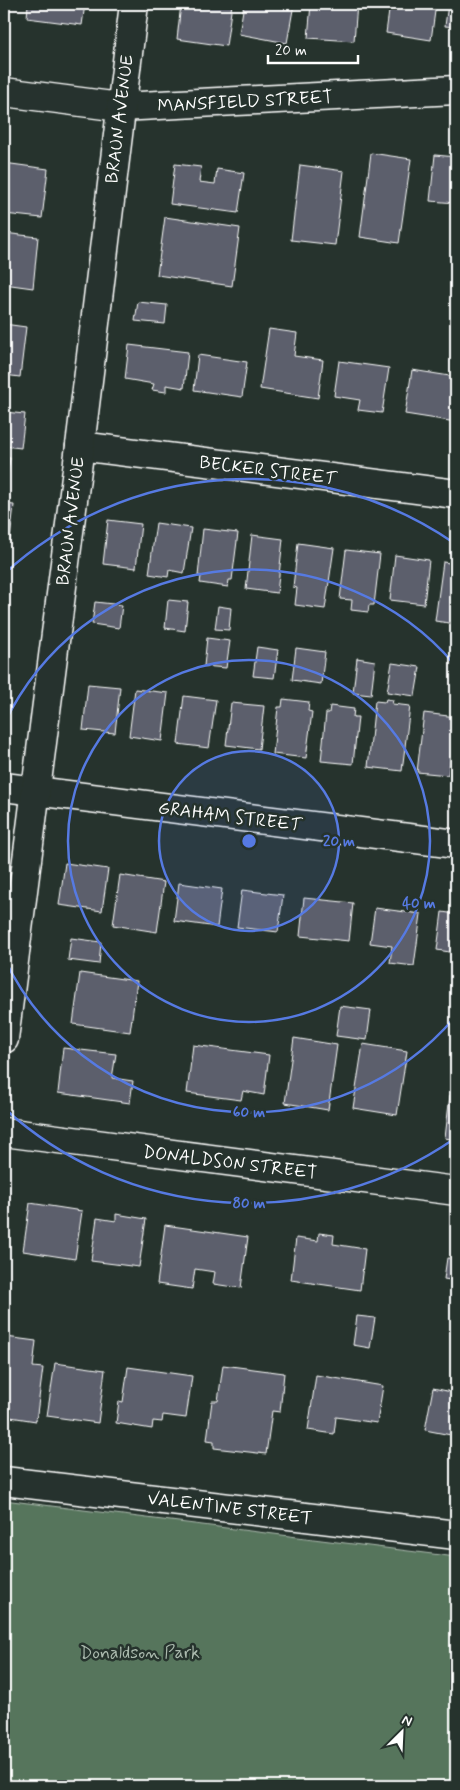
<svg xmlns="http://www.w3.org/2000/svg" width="460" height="1790" font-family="Mynerve,sans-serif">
<rect width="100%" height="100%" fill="#26332d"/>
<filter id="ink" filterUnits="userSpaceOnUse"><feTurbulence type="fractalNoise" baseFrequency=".02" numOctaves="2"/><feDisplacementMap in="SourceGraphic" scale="10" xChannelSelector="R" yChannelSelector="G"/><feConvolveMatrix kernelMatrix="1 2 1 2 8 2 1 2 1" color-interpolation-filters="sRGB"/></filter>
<g filter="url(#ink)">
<path fill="#57745c" stroke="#abbaae" d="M4,1500L456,1557V1786H4Z"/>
<g fill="#5c5f6c" stroke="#fff">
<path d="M28,4H85L82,25L27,18Z"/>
<path d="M181,4H232L226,46L177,39Z"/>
<path d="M244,4H294L287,43L239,34Z"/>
<path d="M311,4H357L354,41L308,38Z"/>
<path d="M390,4H436L431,40L386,33Z"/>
<path d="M448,4H456V27L445,26Z"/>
<path d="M371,153L411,159L399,243L360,237Z"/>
<path d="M435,155L456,157V203L430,201Z"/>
<path d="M4,163L48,169L42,218L4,214Z"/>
<path d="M175,164L201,167L199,182L215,184L217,169L244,173L238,213L170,204Z"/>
<path d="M300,165L344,171L335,245L291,240Z"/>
<path d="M165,217L240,228L232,286L157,275Z"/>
<path d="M4,233L38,237L33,288L4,284Z"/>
<path d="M138,302L167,305L165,324L135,321Z"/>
<path d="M4,324L26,327L20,377L4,375Z"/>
<path d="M269,329L297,333L294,356L323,360L318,398L260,389Z"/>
<path d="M129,345L188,352L184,388L166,385V392L152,390L154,384L125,379Z"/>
<path d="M198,355L247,362L242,397L194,390Z"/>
<path d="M339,361L389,368L382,413L358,410L360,400L334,396Z"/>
<path d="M412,370L456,377V422L405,414Z"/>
<path d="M4,412L25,414L21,448L4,446Z"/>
<path d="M4,457L10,458L5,492H4Z"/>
<path d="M4,504L14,505L10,540L4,539Z"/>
<path d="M108,520L141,524L136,568L103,564Z"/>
<path d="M156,523L191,528L184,573L169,570L168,577L149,574Z"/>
<path d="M203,529L238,533L232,580H229L228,587L200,583L201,576H198Z"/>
<path d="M252,535L283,539L277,593L246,589Z"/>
<path d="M298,543L334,548L325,609L295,605L297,588L293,587Z"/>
<path d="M346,550L380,554L374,605H369L368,612L351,610L352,600L340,599Z"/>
<path d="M395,555L429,560L424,604L390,600Z"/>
<path d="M443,562L456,564V624L435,621Z"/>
<path d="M168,600L188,602L185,631L165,628Z"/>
<path d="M95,602L122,605L119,628L92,624Z"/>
<path d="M218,606L231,608L229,630L215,629Z"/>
<path d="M207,638L230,641L226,668L204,666Z"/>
<path d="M257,647L278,650L274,678L253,676Z"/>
<path d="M296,648L325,652L321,684L292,680Z"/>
<path d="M357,658L375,661L371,695L353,693Z"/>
<path d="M392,663L420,667L415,696L387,692Z"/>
<path d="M88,684L120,687L115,733L83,730Z"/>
<path d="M135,689L168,693L162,741L129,736Z"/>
<path d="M184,696L216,700L209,748L178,744Z"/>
<path d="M283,699L309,702L308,711L312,712L306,758L273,754L278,707H282Z"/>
<path d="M386,699L393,700L392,704L410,706L402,771L368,767L375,701L385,702Z"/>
<path d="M231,703L264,706L259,749L226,745Z"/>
<path d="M330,706L354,709L353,717H358L353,764L321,761L326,713H329Z"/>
<path d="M424,713L456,717L448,775L417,772Z"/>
<path d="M65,863L108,869L102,911L59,905Z"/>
<path d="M120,875L164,882L157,932L113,925Z"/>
<path d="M179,883L222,889L217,927L174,921Z"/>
<path d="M242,890L283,895L278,932L237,927Z"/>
<path d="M304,898L353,903L349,941L300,936Z"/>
<path d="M375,908L421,914L414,966L390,963L392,946L370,943Z"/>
<path d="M442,912L456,914V953L437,950Z"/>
<path d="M71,938L101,942L99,964L68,960Z"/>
<path d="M80,973L137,981L130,1032L73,1024Z"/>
<path d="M340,1006L371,1010L367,1040L336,1036Z"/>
<path d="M294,1038L337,1045L328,1110L285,1103Z"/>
<path d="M363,1044L407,1051L397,1115L353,1108Z"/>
<path d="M193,1045L269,1055L264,1095L243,1091L241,1100L187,1093Z"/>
<path d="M63,1048L116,1054L112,1078L133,1081L130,1103L58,1093Z"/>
<path d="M450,1095L456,1096V1140L445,1138Z"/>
<path d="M30,1203L82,1211L75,1259L23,1251Z"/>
<path d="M116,1214L146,1219L139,1267L91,1261L97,1218L116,1221Z"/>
<path d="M165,1225L248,1237L241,1288L213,1284L215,1272L195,1269L192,1289L157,1284Z"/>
<path d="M319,1233L334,1235L333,1244L365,1249L360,1290L291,1280L296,1238L318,1241Z"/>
<path d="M447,1258L456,1259V1313H452L456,1281L444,1279Z"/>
<path d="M357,1316L375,1318L370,1348L353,1345Z"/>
<path d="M6,1337L36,1341L33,1367L43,1368L36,1421L4,1416V1352Z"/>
<path d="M55,1363L105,1370L98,1423L47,1416Z"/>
<path d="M223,1365L284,1373L280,1412L272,1411L266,1454L214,1448V1441L207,1440L212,1401H218Z"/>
<path d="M128,1367L192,1376L186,1418L163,1415L162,1422L153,1421L152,1429L116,1423L119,1401L123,1402Z"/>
<path d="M316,1375L383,1386L377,1423L336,1417L334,1434L308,1430Z"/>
<path d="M433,1388L456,1393V1436L425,1430Z"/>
</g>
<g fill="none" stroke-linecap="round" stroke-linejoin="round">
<defs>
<g id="minor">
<path d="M4,92L120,107L456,90"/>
<path d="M80,446L456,494"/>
<path d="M4,787L456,844"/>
<path d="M4,1039L80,446L134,4"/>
<path d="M4,1132L456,1191"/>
<path d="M4,1481L456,1535"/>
</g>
</defs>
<use href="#minor" stroke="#fff" stroke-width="31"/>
<use href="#minor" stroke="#26332d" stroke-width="28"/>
</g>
</g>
<circle cx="249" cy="841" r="90" fill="#567ae2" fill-opacity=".12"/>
<g fill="none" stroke="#567ae2" stroke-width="2.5">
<circle cx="249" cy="841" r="90"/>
<circle cx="249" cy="841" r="181"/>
<path d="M455 1017A271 271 0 0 1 4 958M4 724A271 271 0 0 1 455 665"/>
<path d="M454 1139A362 362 0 0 1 4 1108M4 574A362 362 0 0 1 454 543"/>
</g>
<g text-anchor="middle" stroke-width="5" stroke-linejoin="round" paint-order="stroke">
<g font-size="18" fill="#fff" stroke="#26332d">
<text transform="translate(245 101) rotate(-3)" y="6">MANSFIELD STREET</text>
<text transform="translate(119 119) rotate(-83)" y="6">BRAUN AVENUE</text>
<text transform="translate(268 470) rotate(7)" y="6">BECKER STREET</text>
<text transform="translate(70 521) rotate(-83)" y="6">BRAUN AVENUE</text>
<text transform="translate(230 816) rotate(7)" y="6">GRAHAM STREET</text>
<text transform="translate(230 1162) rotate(7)" y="6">DONALDSON STREET</text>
<text transform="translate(230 1508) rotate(7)" y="6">VALENTINE STREET</text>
</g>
<g font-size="18" fill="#abbaae" stroke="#26332d">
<text x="140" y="1658">Donaldson Park</text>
</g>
</g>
<circle cx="249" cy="841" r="8" fill="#567ae2" stroke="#26332d" stroke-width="2.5"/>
<g font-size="15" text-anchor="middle" font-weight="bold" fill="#567ae2" stroke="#26332d" stroke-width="5" stroke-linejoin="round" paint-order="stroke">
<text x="339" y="846">20 m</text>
<text x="419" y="908">40 m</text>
<text x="249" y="1117">60 m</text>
<text x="249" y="1208">80 m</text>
</g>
<rect width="460" height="1790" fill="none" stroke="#26332d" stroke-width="20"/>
<rect x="10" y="10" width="440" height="1770" fill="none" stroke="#fff" stroke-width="2" filter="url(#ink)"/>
<g transform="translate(402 1732) rotate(24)" stroke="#26332d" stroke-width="4" paint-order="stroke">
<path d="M0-4L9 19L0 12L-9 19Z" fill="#ffffff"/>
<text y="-8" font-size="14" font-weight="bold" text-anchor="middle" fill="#ffffff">N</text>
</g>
<path d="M268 55v8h90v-8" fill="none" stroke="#ffffff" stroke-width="2.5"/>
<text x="275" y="55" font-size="15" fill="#ffffff" stroke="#26332d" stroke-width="4" paint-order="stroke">20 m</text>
</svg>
